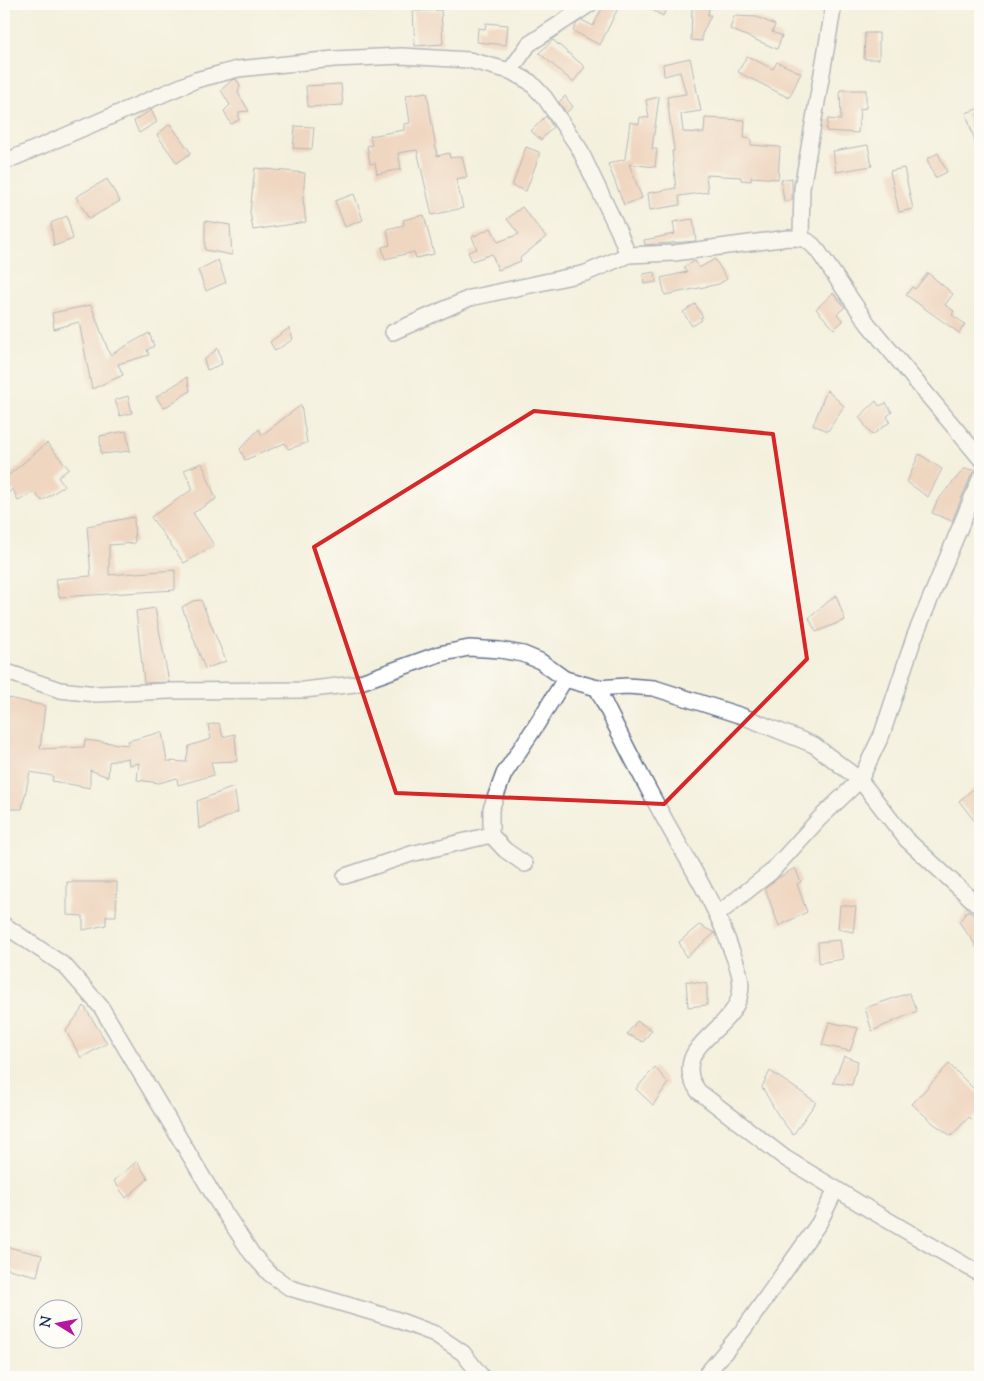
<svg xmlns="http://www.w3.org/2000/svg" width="984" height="1381" font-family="'Sorts Mill Goudy',serif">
<rect width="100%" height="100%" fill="#fdfcf7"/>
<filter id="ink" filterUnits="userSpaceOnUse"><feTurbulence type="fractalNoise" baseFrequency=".02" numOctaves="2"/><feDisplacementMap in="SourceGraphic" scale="10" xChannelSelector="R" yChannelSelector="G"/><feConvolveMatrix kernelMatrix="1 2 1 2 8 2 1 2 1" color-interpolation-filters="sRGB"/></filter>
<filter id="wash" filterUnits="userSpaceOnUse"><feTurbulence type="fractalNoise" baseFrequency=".0096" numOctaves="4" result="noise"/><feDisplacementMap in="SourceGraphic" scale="20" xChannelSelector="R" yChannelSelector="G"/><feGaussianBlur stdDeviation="1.12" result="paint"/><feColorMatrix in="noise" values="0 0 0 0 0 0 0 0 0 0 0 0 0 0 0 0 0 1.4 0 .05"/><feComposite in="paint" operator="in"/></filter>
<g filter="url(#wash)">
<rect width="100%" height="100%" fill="#f4f0de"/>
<g id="blocks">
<g fill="#e9b59c">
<path d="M604,4H620L600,45L573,31L577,23L582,20L593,26Z"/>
<path d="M641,4H669L663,16Z"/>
<path d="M692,7L709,8L708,15H711L702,34V41L691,40Z"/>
<path d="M441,10L443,44L415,46L413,11Z"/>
<path d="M734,16L757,17L775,25L772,32L782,36L777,49L730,29Z"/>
<path d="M486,23L508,25L506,45L477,42L478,28L485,29Z"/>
<path d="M865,33H879V59H864Z"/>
<path d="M553,40L585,67L573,82L539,53Z"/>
<path d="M747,56L773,69L777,62L801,73L789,98L738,72Z"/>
<path d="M690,58L701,111L681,114L683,132L704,133L705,118L745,120L744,138L751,139V145L780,147L778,179L751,177V181L741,180V177L706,175L708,192L679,196L680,205L650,210L648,193L676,188L672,151H674L667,97L686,94L680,72L664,76L663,64Z"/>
<path d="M236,79L240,85L238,93L249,111L239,112V120L231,124L224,111L230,105L221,90L232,80Z"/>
<path d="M341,84L343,105L308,107L306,86Z"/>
<path d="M840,90H866V108L860,109L858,133L826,131L828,119L841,120Z"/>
<path d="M427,92L437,156L449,153L450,158L462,156L467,177L456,179L463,208L432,215L417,150L398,153L401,169L377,174L375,163L370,164L367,146L372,145L370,136L404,130V124L410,123L406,95Z"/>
<path d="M565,96L573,107L566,113L559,102Z"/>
<path d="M659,97L652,149H657L655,167L629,164L642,198L624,205L608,164L625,159L630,122L639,124L640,117L649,118L646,100Z"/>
<path d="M980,108V152H978L966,113Z"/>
<path d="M151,110L157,122L139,133L134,121Z"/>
<path d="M546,116L553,127L541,140L531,131Z"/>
<path d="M170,124L191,153L177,163L157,135Z"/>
<path d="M295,126L314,127L312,149L293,148Z"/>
<path d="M868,145L872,166L836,172L833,151Z"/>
<path d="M526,147L539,152V156L526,191L512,186Z"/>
<path d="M938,153L947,172L935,178L927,159Z"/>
<path d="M255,168L305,173L303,199L306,222L253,230L250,212Z"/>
<path d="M904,168L913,209L899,212L890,171Z"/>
<path d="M792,178V200L784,201L781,180Z"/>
<path d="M107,179L120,201L89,219L76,197Z"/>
<path d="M354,194L363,220L345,227L335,201Z"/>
<path d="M522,207L546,237L520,258L521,261L498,270L492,254L472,261L468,252L477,249L472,237L491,228L498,242L519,234L507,219Z"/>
<path d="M424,215L434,254L416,258L414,252L385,259L382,247L390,245L387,229L404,225L403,220Z"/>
<path d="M67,216L73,239L54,246L51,223Z"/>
<path d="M693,219L696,241L645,245L644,240L675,234L673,222Z"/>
<path d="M205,221L230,225L232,255L205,250Z"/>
<path d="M715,259L727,279L719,284L665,295L661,278L687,272L684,267L695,261L699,268Z"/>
<path d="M218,260L226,282L206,291L198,270Z"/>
<path d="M655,272L656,282L644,284L643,274Z"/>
<path d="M928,273L953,294L945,305L954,311L952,315L965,324L959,333L906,295L912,287L915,289Z"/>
<path d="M833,293L845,307L837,314L843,321L834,329L816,309Z"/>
<path d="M695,304L703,317L700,318L702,320L692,326L683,312Z"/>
<path d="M91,305L110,355L149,333L154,346L147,350L149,355L118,364L123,375L92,389L79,322L54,329L52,313Z"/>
<path d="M289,328L293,339L275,351L270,342Z"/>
<path d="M218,348L222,364L207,370L204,360Z"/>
<path d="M187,377L190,391L164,408L156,397Z"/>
<path d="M827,390L844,406L828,431L813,425Z"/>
<path d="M128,396L132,413L120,416L115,400Z"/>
<path d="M876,401L879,406L886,403L892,412L887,416L890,422L872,435L859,417Z"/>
<path d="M301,405L307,443L288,449L285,443L245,460L240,449L259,429L262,435Z"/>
<path d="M126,431L130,451L101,454L100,436Z"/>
<path d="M47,443L69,469L58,477L64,486L42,501L34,492L18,501L13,489L4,496V479Z"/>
<path d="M919,454L942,469L928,497L907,482Z"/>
<path d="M202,463L216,499L193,513L214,545L184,563L151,517L193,489L184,470Z"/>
<path d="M964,469L977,470L971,475L952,521L932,513L937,501Z"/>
<path d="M134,517L135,543L109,545V575L175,570V590L59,597L56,579L91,576L87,526Z"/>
<path d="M836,595L845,620L816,632L809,618Z"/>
<path d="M201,600L226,661L205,669L182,607L193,601Z"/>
<path d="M155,608L169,682L144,683L136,611Z"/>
<path d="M4,697L45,706L40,749L84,747L85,740L128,745V741L162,732L167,761L186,762L189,746L211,739L208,725L219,723L223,737L235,734L237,761L211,762L214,775L178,785L177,778L159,783L137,780L139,763L129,765L128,758L109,762L108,777L90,770V788L52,781L53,776L30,772L22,809H5L6,776L4,763Z"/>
<path d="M980,783V828L959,801Z"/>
<path d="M234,787L238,812L199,829L197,801Z"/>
<path d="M795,868L801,882L797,884L807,912L779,926L765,888L778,878Z"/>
<path d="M67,882H117L116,916H106V925L83,930V916L67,915Z"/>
<path d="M840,905L856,907L853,932L838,929Z"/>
<path d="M968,910L980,921V951L959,922Z"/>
<path d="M699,925L715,933L686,957L679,942Z"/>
<path d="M840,940L843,959L819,963L818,942Z"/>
<path d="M686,981L707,984V1005L688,1007Z"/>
<path d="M909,993L917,1011L872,1031L865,1008Z"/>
<path d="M84,1006L107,1043L81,1058L66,1031Z"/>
<path d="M637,1021L652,1030L643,1042L627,1034Z"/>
<path d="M829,1022L858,1028L850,1051L822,1045Z"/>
<path d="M844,1056L858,1061L852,1085L833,1083Z"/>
<path d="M949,1064L980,1095V1111L971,1120L969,1117L951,1136L933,1123L912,1104Z"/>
<path d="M655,1067L668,1083L653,1105L636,1089Z"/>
<path d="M770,1071L816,1102L793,1135L778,1115L762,1087Z"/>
<path d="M137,1161L148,1179L126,1198L114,1181Z"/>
<path d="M8,1247L42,1255L37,1276L4,1268Z"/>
</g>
</g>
</g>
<g filter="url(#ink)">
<use href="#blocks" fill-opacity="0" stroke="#67738b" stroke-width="1"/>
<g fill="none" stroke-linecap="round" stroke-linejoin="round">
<defs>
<g id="minor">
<path d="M510,71L529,44L590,4"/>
<path d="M4,162L196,80L238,69L334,59L402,56L469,60L510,71L530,82L545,98L579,148L619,232L628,255L674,253L788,238C805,238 808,239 818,251L868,324L980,458"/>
<path d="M801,238L802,188L834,4"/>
<path d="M393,332L470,298L586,273L628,255"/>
<path d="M4,671L60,690L96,694L170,691L304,690L355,684L439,654L469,648L500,650L523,654L540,661L565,679L597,688L627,686L654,688L742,716L814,745L860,780L906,839L980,907"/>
<path d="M597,688C620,735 643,781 669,827C690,864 713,901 728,941C732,953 738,965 740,977C749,1026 681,1036 691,1077C692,1082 696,1087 698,1091L785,1158L867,1208L980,1274"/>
<path d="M525,864L505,850L491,835V809L504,774L537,724L565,679"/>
<path d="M345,876L411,854L491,835"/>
<path d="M718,914L771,872L819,819L860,780L882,734L914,638L980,479"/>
<path d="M4,925L65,966L101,1007L217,1201L252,1254L270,1274L290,1288L395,1319L435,1334L463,1353L482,1377"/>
<path d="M704,1377L744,1329L819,1223L836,1189"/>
</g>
</defs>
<use href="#minor" stroke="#67738b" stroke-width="18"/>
<use href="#minor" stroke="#fff" stroke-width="15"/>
</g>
</g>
<path d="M0 0H984V1381H0ZM534,411L773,434L807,659L664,804L396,793L314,547Z" fill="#f4f0de" fill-opacity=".55" fill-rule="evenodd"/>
<path fill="none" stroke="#d62828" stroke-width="4" stroke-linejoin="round" d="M534,411L773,434L807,659L664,804L396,793L314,547Z"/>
<rect width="984" height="1381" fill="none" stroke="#fdfcf7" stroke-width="20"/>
<g transform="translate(58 1324) rotate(280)"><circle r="24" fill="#fdfcf7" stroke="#a3aaba"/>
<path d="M0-4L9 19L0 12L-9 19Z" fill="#b5179e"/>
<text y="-8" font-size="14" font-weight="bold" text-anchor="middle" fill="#1b2f5e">N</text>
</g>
</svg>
